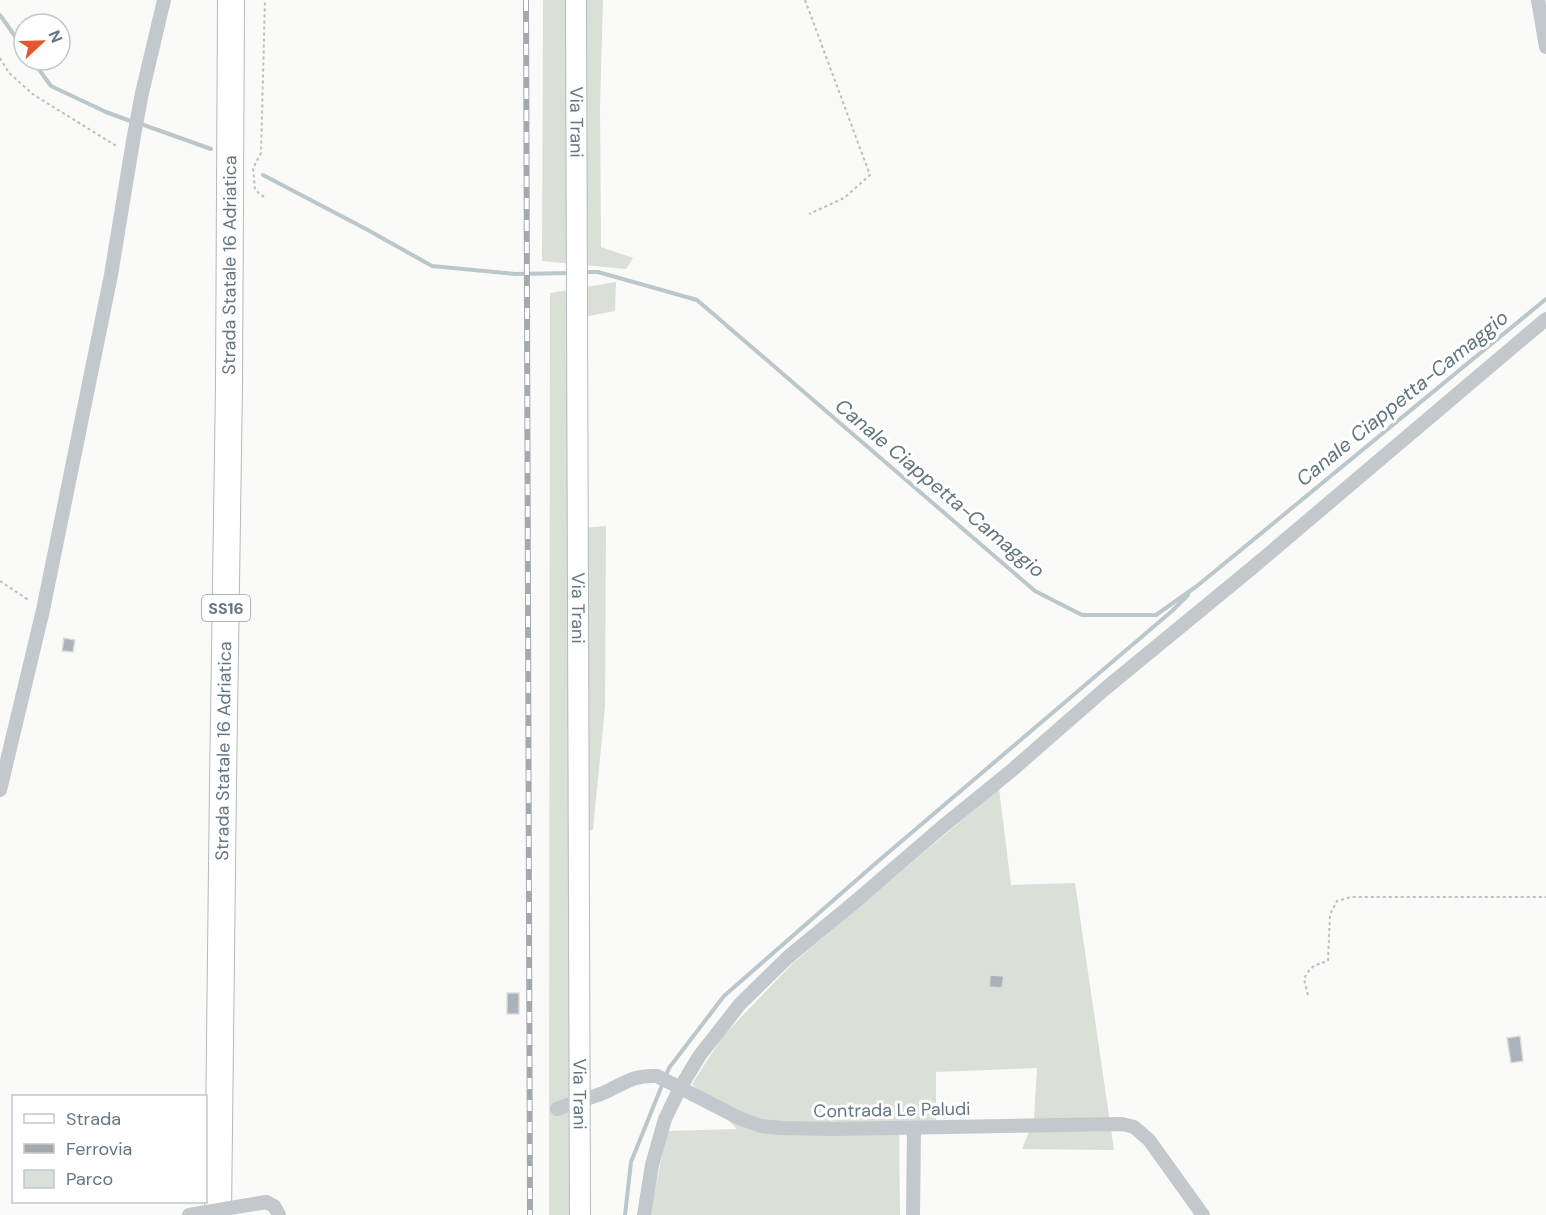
<svg xmlns="http://www.w3.org/2000/svg" width="1546" height="1215" font-family="'DM Sans',sans-serif">
<rect width="100%" height="100%" fill="#fafaf8"/>
<g fill="#dadfd7">
<path d="M543,0H603L600,106L601,247L633,258L626,269L542,261Z"/>
<path d="M616,282L615,311L589,316H569L572,529L606,526L605,707L593,830H570L572,1215H549L550,293Z"/>
<path d="M999,789L1011,885L1075,883L1114,1150L1022,1149L1034,1119L1037,1068L936,1072V1121L899,1123L900,1215H650L667,1131L737,1129L692,1084L723,1036L792,964Z"/>
</g>
<g fill="none" stroke-linecap="round" stroke-linejoin="round">
<g stroke="#bbc7cb" stroke-width="4">
<path d="M0,15L24,49"/>
<path d="M32,60L51,86L106,112L133,122"/>
<path d="M141,124L211,149"/>
<path d="M263,175L366,229L432,266L515,274L572,273"/>
<path d="M582,272H598L697,300L1035,591L1082,615H1156L1197,586L1546,299"/>
<path d="M625,1215L631,1162L669,1068L724,996L876,863L1172,611L1188,595"/>
</g>
</g>
<g fill="#aab3b9" stroke="#dcdcda" stroke-width="1.5">
<path d="M64,638L75,640L73,652L62,651Z"/>
<path d="M990,975L1004,976L1002,988L989,987Z"/>
<rect x="507" y="993" width="12" height="21"/>
<path d="M1520,1036L1523,1061L1511,1063L1507,1038Z"/>
</g>
<g fill="none" stroke-linecap="round" stroke-linejoin="round">
<defs>
<g id="secondary">
<path id="s1" d="M576,0L580,1215"/>
</g>
<g id="highway">
<path id="s2" d="M218,1215L223,783L229,385L231,0"/>
</g>
</defs>
<use href="#secondary" stroke="#b3babf" stroke-width="22"/>
<use href="#highway" stroke="#b4b9bd" stroke-width="28"/>
<g stroke="#bbbfc2" stroke-width="2" stroke-dasharray="3 3" stroke-linecap="butt">
<path d="M805,0L870,175L844,198L809,214"/>
<path d="M0,58L9,73L34,95L118,147"/>
<path d="M264,197L255,190L253,168L261,153L265,0"/>
<path d="M0,581L30,601"/>
<path d="M1308,995L1304,979C1310,966 1315,965 1328,961L1330,914L1337,901L1351,897H1546"/>
</g>
<g stroke="#c3c8cc" stroke-width="14">
<path d="M1538,0L1546,47"/>
<path d="M0,790L43,610L111,275L133,141L142,93L164,0"/>
<path d="M557,1109C572,1103 588,1099 603,1093C626,1083 631,1075 657,1076L739,1118L761,1126L781,1128L834,1129L1122,1124L1134,1127L1149,1140L1203,1215"/>
<path d="M266,1202L274,1206L279,1215"/>
<path d="M644,1215L652,1165L665,1119L680,1088L700,1055L740,1004L787,958L856,901L942,827L1011,771L1106,688L1252,568L1546,319"/>
<path d="M913,1215L914,1128"/>
</g>
<use href="#secondary" stroke="#fff" stroke-width="20"/>
<use href="#highway" stroke="#fff" stroke-width="26"/>
<defs>
<path id="rail" d="M526,0L530,1215"/>
</defs>
<use href="#rail" stroke="#a2aab0" stroke-width="6"/>
<use href="#rail" stroke="#fff" stroke-width="4" stroke-dasharray="11" stroke-linecap="butt"/>
<path stroke="#c3c8cc" stroke-width="14" d="M189,1215L266,1202"/>
</g>
<g text-anchor="middle" stroke-width="6" stroke-linejoin="round" paint-order="stroke">
<rect fill="#fff" stroke="#939fa8" stroke-width="1.5" x="202" y="595" width="48" height="26" rx="4.5"/>
<g font-size="16" font-weight="bold" fill="#657683">
<text x="226" y="614">SS16</text>
</g>
<g font-size="18" fill="#657683" stroke="#fff">
<text dy="6" stroke="none"><textPath href="#s1" startOffset="122">Via Trani</textPath></text>
<text dy="6" stroke="none"><textPath href="#s2" startOffset="950">Strada Statale 16 Adriatica</textPath></text>
<text dy="6" stroke="none"><textPath href="#s1" startOffset="608">Via Trani</textPath></text>
<text dy="6" stroke="none"><textPath href="#s2" startOffset="464">Strada Statale 16 Adriatica</textPath></text>
<text dy="6" stroke="none"><textPath href="#s1" startOffset="1094">Via Trani</textPath></text>
<text transform="translate(892 1110) rotate(-1)" y="6">Contrada Le Paludi</text>
</g>
<g font-size="20" font-style="italic" fill="#60757c" stroke="#fff">
<text transform="translate(1402 398) rotate(-39)" y="7">Canale Ciappetta-Camaggio</text>
<text transform="translate(940 488) rotate(40)" y="7">Canale Ciappetta-Camaggio</text>
</g>
</g>
<rect x="12" y="1095" width="195" height="108" fill="#ffffff" stroke="#c1c8cd" stroke-width="1.5"/>
<rect x="24" y="1114" width="30" height="9" fill="#ffffff" stroke="#c1c8cd" stroke-width="1.5"/>
<text x="66" y="1125" font-size="18" fill="#657683">Strada</text>
<rect x="24" y="1144" width="30" height="9" fill="#a2aab0" stroke="#c1c8cd" stroke-width="1.5"/>
<text x="66" y="1155" font-size="18" fill="#657683">Ferrovia</text>
<rect x="24" y="1170" width="30" height="18" fill="#dadfd7" stroke="#c1c8cd" stroke-width="1.5"/>
<text x="66" y="1185" font-size="18" fill="#657683">Parco</text>
<g transform="translate(42 42) rotate(68)"><circle r="28" fill="#ffffff" stroke="#c1c8cd" stroke-width="1.5"/>
<path d="M0-4.5L10 22L0 15L-10 22Z" fill="#e4572e"/>
<text y="-9" font-size="16" font-weight="bold" text-anchor="middle" fill="#657683">N</text>
</g>
</svg>
